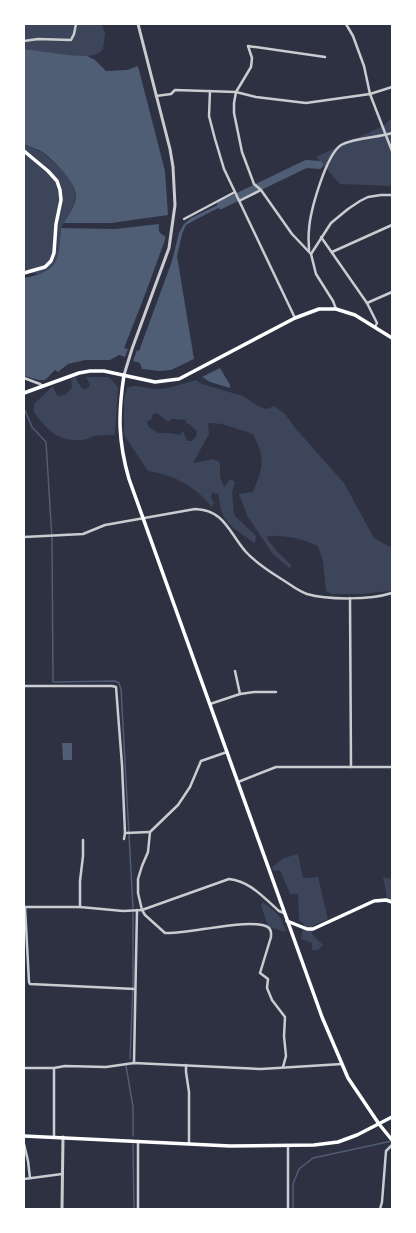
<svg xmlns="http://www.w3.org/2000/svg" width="416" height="1233" font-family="Ubuntu,sans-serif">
<rect width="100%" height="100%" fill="#2d3142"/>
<g fill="#3c4559" fill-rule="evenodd">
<path d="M24,24H102L105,33L103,50C100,52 97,54 94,55C80,59 40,51 24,49Z"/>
<path d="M392,118V186L340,184L316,157L383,126Z"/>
<path d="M24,144L43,153L60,168L72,183L76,195L74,205L61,228L58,259L52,267L39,275L24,270Z"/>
<path d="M76,377L78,383L84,390L90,386L86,377H109L113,381L118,388L115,435C108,435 100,435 94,436C90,437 86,440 82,440C58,442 46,429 34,412V404L53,386L55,392L58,396L65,395L72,387L71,379Z"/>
<path d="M196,380L202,384L243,396L258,406L267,409L274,406L285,414L296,429L344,483L374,538L392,548V590L389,591L362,594H331L326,591L323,561L318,546C302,539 286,535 268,536L267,538L275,549L292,566L289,568L272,553L248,517L239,494L253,492C263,467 266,459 253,434L222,424L208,423L209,434L193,463L214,459L220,463V477L224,487L230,479L235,482L232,493L234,515L256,536L255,543C242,534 226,526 221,510C219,504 220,499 218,494L212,493L211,497L214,503L212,507C195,486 174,475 148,471L124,435V398L127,388C136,383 145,389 155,389C169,389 182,384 196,380ZM157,413L168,422L172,419L186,420V423L189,424L197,431L196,437L192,441H187L183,431L179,435L170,433H159L149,427L147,422L148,421L151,420L153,414Z"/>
<path d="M298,854L303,878L318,877L328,919L314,925L312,934L323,945L318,950H312V943L301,939L304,924L299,921L298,894H290L280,870L274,871L272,867L284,858Z"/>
<path d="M383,877L392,879V900L387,898Z"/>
<path d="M263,902C277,913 281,914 286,932L268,927L261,905Z"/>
</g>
<g fill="#4f5d75">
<path d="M24,49L68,55L87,56L95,60L106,71L127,70L138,66L165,171L168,215L111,223H64C68,215 77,204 76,195C75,181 54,161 44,153C38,149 30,147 24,144Z"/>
<path d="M220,204L222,206L193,221L186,225L182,234L177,256L194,359L171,370L159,371L142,369L140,363L133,361L137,350L139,351L172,261L179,233L184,224L191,218Z"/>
<path d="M159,224C158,231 159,233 165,236V240L143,300L124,348L128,349L125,357L119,355L110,360H85L68,364L58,372L55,370L45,380H39L24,376V278C60,271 58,261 61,228L115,229Z"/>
<path d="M220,368L230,385V388L210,382L202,377Z"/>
<path d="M62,743H72V760H63Z"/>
</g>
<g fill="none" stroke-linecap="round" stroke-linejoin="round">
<g stroke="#4f5d75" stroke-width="1.5">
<path d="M24,408L32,427L46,442L52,539L53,682L115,681L119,683L121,689L133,908"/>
<path d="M130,1059L133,986V913"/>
<path d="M126,1066L133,1107V1136"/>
<path d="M133,1144L134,1209"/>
<path d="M293,1209V1184L299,1169L313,1158L392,1141"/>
</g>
<path stroke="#4f5d75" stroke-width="8" d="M221,205L306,164L319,165"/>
<g stroke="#caccd0" stroke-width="2.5">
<path d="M346,24L353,36L364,66L370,94L392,151"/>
<path d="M24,41L38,39L71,40L74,34L76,24"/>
<path d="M325,57L248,46L252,58L251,67L236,92L234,103V113L242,152L254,184L261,190L292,234L311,254L316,274L333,301L336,309"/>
<path d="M210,91L209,116L215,139L224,169L295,318"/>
<path d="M156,96L171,94L175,90L236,92L256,97L306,103L370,94L392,87"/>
<path d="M239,201L261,190"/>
<path d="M184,219L235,192"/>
<path d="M321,237L367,303L377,323L375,327"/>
<path d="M309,251C309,244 308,237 309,230C310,211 326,155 341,145C355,137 377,138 392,133"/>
<path d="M332,252L392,225"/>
<path d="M311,254L331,223L348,209L360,201L368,197L381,195H392"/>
<path d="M367,303L392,292"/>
<path d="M24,378L40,384L43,386"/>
<path d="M24,537L83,534L105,525L195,509C225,510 229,533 246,552C257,564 269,571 283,580C291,585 298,591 307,594C328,600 370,600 392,593"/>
<path d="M350,598L351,767"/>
<path d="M235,671L240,694"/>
<path d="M24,686H112L116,687L122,765L125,833"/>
<path d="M210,704L240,694L254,692H276"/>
<path d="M227,752L201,761L190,787L178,805L150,832L148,852L142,866L138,879V893L142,910L145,915L165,933C186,935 255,916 269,928C272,931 271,933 271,937L260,973L268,979L267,988L272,1000L285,1017L284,1036L286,1056L283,1067"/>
<path d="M238,782L276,767H392"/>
<path d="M124,839L125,833L150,832"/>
<path d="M24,907H80L123,911L142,910L229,879C250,881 264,898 279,911L284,913"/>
<path d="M25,907L29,982L30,984L135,989"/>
<path d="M80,907V881L83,856V840"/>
<path d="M134,1063L137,910"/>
<path d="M186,1065V1072L189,1092V1144"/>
<path d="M24,1068H54L65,1066L106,1067L134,1063L261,1069L342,1064"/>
<path d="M54,1137V1068"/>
<path d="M24,1144L28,1161L30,1178"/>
<path d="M24,1179L62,1174"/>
<path d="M138,1209V1142"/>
<path d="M288,1209V1146"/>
<path d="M380,1209L382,1202L386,1151L392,1145"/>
</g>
<g stroke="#caccd0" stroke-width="3">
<path d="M124,375L132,349L169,248L175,205L173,167L170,149L138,24"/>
<path d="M62,1209L63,1137"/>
</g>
<g stroke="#fff" stroke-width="3.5">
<path d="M24,151L48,171L57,181L60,190L61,200L56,224L54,253L51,261L45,267L24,273"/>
<path d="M379,1124L392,1140"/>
</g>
<g stroke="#fff" stroke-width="3.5">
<path d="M124,375C118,414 118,441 129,479L322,1017L348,1078L379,1124"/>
<path d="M24,393L79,373L90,371H104L155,382L179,379L295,318L319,309H336L355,315L392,338"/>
<path d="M287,921L307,929H313L374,901L386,900L392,902"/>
<path d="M24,1136L230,1146L314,1145L338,1142L357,1135L392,1117"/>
</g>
</g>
<rect width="416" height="1233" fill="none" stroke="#ffffff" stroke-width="50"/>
</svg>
